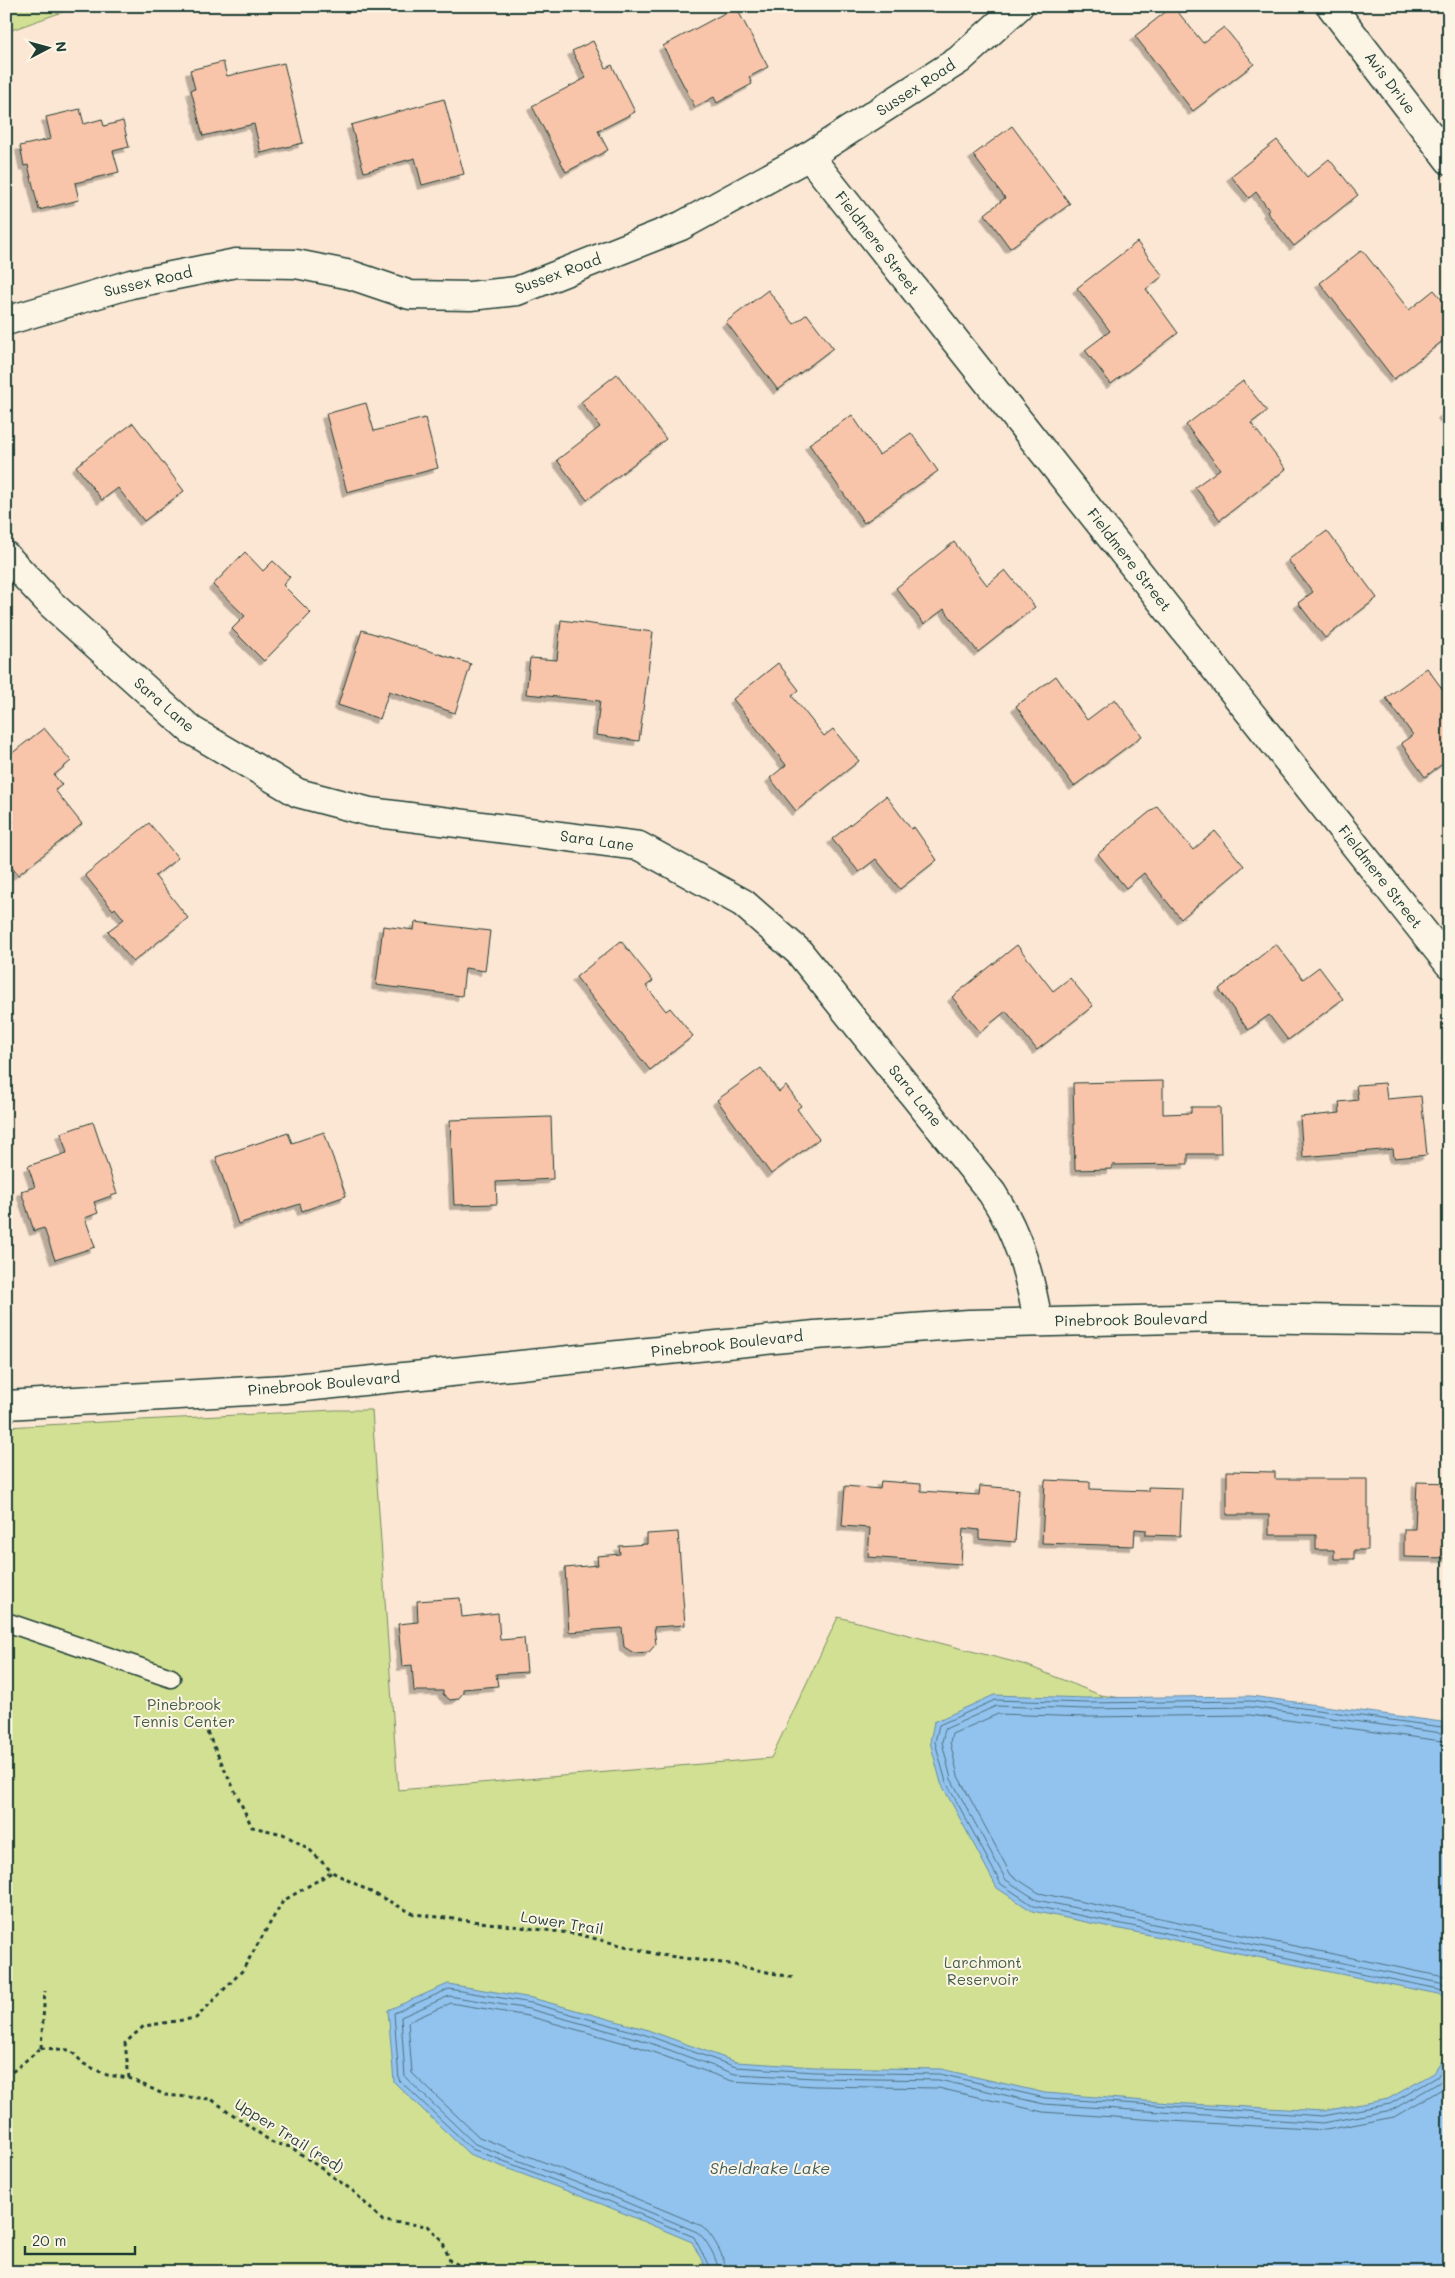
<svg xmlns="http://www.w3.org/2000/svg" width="1455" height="2278" font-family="Mali,sans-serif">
<defs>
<filter id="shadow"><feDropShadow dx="-4.5" dy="4.5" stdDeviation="0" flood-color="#0004"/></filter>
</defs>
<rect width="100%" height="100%" fill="#fbe7d3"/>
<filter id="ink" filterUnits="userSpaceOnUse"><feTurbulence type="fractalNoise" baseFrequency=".02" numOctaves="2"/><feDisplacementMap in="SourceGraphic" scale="10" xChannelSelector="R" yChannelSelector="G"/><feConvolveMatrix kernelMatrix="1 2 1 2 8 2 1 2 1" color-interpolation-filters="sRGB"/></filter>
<g filter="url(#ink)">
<g fill="#d2e093" stroke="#788e64">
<path d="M6,6H79L6,32Z"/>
<path d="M335,1410H372L398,1790L771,1758L838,1617L1026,1665L1100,1695L1449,1743V2272H6V1427Z"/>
</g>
<g fill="#92c2ee" stroke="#648da4">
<path d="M994,1695L1086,1698L1251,1696L1449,1723V2000L1438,1994L1032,1911L997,1888L941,1783L930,1742L934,1722Z"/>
<path d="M448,1984L532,1998L645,2029L736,2062L815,2067L941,2069L1045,2093L1171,2103L1324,2111L1388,2099L1434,2073L1449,2050V2272H708L692,2242L604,2205L469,2154L394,2082L388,2010Z"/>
</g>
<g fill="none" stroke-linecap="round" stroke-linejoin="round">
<g stroke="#4d727e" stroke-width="1">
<path d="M1449,1728L1251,1701L1086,1703L995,1700L939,1725L935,1742L946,1782L1001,1884L1034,1906L1439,1989L1449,1995"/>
<path d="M1449,1734L1250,1707L1086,1709L996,1706L945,1729L942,1742L951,1779L1006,1880L1037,1900L1440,1983L1449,1987"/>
<path d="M1449,1742L1250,1715L1086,1717L998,1714L952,1734L950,1742L958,1776L1011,1875L1039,1893L1449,1978"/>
<path d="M712,2272L694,2237L606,2200L472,2149L399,2080L394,2013L449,1989L531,2003L643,2034L736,2067L815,2072L940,2074L1045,2098L1323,2116L1390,2104L1437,2077L1449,2059"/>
<path d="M719,2272C718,2260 706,2238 697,2232L609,2195L475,2144L405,2077L401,2017L449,1996L529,2009L642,2040L735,2074L815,2078L939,2080L1044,2104L1323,2123L1392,2110L1440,2082L1449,2071"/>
<path d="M726,2272C726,2258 712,2234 702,2226L611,2188L479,2137L412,2073L408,2022L451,2003L528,2016L639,2047L732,2081L815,2086L938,2088L1043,2112L1170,2121L1326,2130L1394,2117L1449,2085"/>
</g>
</g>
<g fill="#f9c5aa" stroke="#1f3d34" filter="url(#shadow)">
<path d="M1173,6L1203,43L1224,27L1254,64L1193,111L1135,36Z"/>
<path d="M736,7L768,67L749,77L752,84L717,103L714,97L695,107L663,46Z"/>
<path d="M593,41L606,68L612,65L635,112L598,131L608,150L566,172L532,106L586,78L572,51Z"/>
<path d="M223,62L227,76L284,63L303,143L261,153L254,124L203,136L191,90L195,89L190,70Z"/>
<path d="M444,99L464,174L422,185L415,158L364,172L351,125Z"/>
<path d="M80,109L84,124L102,119L104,126L123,121L129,147L113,151L119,172L75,183L79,200L39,210L28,165L24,166L20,146L51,139L46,117Z"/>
<path d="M1012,126L1070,204L1010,248L985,214L1005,198L973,155Z"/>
<path d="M1277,140L1307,177L1329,159L1358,195L1294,246L1267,212L1269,210L1256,192L1249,198L1231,176Z"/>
<path d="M1137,242L1163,276L1146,289L1178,333L1111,384L1085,350L1110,331L1077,288Z"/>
<path d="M1362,250L1409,310L1434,290L1449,308V336L1394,379L1320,283Z"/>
<path d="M768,290L794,324L807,314L833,348L778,390L726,322Z"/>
<path d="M617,374L666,439L587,500L557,460L600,427L581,402Z"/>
<path d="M1243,381L1267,411L1251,423L1286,469L1220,520L1195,487L1220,469L1186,425Z"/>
<path d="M366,403L374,431L425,418L438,468L347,492L326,414Z"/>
<path d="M1449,409V424L1442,414Z"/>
<path d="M852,415L879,455L911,433L938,471L864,523L809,444Z"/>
<path d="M133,423L184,491L144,521L118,488L102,500L76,466Z"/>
<path d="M1327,531L1377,598L1325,638L1298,603L1313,592L1288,560Z"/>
<path d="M954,542L987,585L1005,570L1035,607L978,652L944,609L924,624L896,588Z"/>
<path d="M245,552L263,571L273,561L290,577L283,585L311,613L264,661L232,629L245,616L213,585Z"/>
<path d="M561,620L653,632L639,741L596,735L600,701L526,694L530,658L557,660Z"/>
<path d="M362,630L471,664L455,713L389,691L380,719L338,705Z"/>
<path d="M778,663L799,690L792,696L824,736L833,729L859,761L796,811L770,778L786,765L733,699Z"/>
<path d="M1427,668L1449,698V759L1425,777L1401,743L1413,735L1386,698Z"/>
<path d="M1056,676L1087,720L1115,699L1142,736L1074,786L1016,706Z"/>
<path d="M44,728L71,761L54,775L62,785L55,790L82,824L18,875L6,860V828L14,822L6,813V758Z"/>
<path d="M886,796L911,829L914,827L937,860L900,889L876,859L859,872L832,839Z"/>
<path d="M1157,806L1193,850L1215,831L1244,866L1181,919L1144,873L1126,888L1098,854Z"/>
<path d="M149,823L178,858L155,876L188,918L133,962L108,931L124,919L115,908L113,910L85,875Z"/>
<path d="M415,922L490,931L485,971L465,968L462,996L376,985L383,926L414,930Z"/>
<path d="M621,941L653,981L646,986L666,1011L670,1008L693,1036L650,1070L576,977Z"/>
<path d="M1276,944L1303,979L1319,967L1343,999L1288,1040L1269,1015L1248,1030L1219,989Z"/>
<path d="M1017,945L1053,991L1070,978L1093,1006L1037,1050L1006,1011L980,1032L952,997Z"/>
<path d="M761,1068L779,1092L786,1086L801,1106L797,1109L819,1139L771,1174L717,1100Z"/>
<path d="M1163,1081V1114L1191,1113V1107H1220L1221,1154H1188V1164L1112,1165V1169L1075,1170L1073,1083Z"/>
<path d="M1385,1083L1387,1099L1421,1096L1427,1155L1394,1158L1393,1149L1303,1157L1300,1117L1340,1113L1339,1102L1358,1100L1356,1085Z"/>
<path d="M551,1117L553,1179L496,1182L497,1204L454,1205L450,1120Z"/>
<path d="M93,1122L117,1194L94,1202L98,1213L85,1218L95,1247L55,1260L44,1228L34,1231L21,1191L35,1187L28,1166L67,1153L61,1133Z"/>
<path d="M324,1132L346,1196L302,1211L300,1204L238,1224L216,1157L288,1133L292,1143Z"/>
<path d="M1227,1471L1275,1472V1479H1368V1550H1354V1559H1334V1550H1316V1535H1269V1515H1227Z"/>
<path d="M1045,1480L1090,1482V1489L1148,1491V1487L1182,1488L1180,1536L1146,1535V1530L1135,1529L1134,1546L1042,1543Z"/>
<path d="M881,1481L921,1484V1491L979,1495L980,1486L1019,1489L1015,1542L979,1539V1530L963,1528L961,1564L868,1557L870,1528L842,1526L845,1486L880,1489Z"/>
<path d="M1417,1482L1449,1483V1558L1404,1557V1529H1415Z"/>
<path d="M678,1532L685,1625L654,1627L656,1644L649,1652L634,1653L624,1647L622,1628L569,1632L565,1568L598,1565L597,1556L620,1554L619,1546L647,1544V1534Z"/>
<path d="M460,1598L462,1617L498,1613L500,1640L524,1638L527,1672L496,1674L498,1686L463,1689V1693L458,1699L450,1700L443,1694V1691H414L412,1665L402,1666L398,1624L418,1622L417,1601Z"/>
</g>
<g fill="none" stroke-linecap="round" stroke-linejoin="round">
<defs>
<path id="service" d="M6,1622L171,1678"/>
<g id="minor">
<path d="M1331,6L1449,160"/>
<path d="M809,156L1449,964"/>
<path d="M6,321L131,284L236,263L296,264L351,275L410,295L470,296L517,291L681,226L809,156L959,60L1019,6"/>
<path d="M6,556L51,604L191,730L298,793L370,812L639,846L743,903L799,952L992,1193C1018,1233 1030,1275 1038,1322"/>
</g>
<path id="tertiary" d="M6,1405L285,1389L815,1335L969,1324L1220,1318L1449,1321"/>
</defs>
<use href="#service" stroke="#1f3d34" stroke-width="21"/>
<use href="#minor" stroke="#1f3d34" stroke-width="31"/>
<use href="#tertiary" stroke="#1f3d34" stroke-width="31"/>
<g stroke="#1f3d34" stroke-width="3" stroke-dasharray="4 4" stroke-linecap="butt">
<path d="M207,1732L252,1827L283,1834L309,1849L332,1872L414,1914L577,1934L660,1955L730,1964L795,1978"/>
<path d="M41,2048L70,2050L84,2064L107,2075L129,2078L165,2095L211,2099L273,2143L291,2147L353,2191L383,2221L428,2226L442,2240L450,2261L464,2267L467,2272"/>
<path d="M41,2048L45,1991"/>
<path d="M6,2077L41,2048"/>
<path d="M129,2078L125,2043L144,2026L196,2018L242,1971L283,1901L332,1872"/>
</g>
<use href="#service" stroke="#fcf5e5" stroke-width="18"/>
<use href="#minor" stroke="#fcf5e5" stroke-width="28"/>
<use href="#tertiary" stroke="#fcf5e5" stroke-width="28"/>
</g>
</g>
<g text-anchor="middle" stroke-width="4" stroke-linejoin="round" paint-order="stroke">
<g font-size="15" fill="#1f3d34" stroke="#fcf5e5">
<text transform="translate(1390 83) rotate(53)" y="5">Avis Drive</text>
<text transform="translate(916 88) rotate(-33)" y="5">Sussex Road</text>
<text transform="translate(877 243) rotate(52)" y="5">Fieldmere Street</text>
<text transform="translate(558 274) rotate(-20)" y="5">Sussex Road</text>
<text transform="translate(148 282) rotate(-13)" y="5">Sussex Road</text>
<text transform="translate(1129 560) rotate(52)" y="5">Fieldmere Street</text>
<text transform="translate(164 705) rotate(41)" y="5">Sara Lane</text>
<text transform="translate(597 841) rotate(8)" y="5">Sara Lane</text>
<text transform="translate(1380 877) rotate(52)" y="5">Fieldmere Street</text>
<text transform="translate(915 1096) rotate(51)" y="5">Sara Lane</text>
<text transform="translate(1131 1320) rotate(-1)" y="5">Pinebrook Boulevard</text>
<text transform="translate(727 1344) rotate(-6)" y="5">Pinebrook Boulevard</text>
<text transform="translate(324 1384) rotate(-5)" y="5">Pinebrook Boulevard</text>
<text transform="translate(562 1923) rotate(9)" y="5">Lower Trail</text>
<text transform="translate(289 2136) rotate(32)" y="5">Upper Trail (red)</text>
</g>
<g font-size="15" fill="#435e47" stroke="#fcf5e5">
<text x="184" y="1710">Pinebrook<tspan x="184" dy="17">Tennis Center</tspan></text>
<text x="983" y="1968">Larchmont<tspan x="983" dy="17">Reservoir</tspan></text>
</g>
<g font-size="16" font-style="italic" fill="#3c5e62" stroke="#fcf5e5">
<text x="770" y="2174">Sheldrake Lake</text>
</g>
</g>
<rect width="1455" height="2278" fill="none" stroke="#fcf5e5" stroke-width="25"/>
<rect x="12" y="12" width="1430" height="2253" fill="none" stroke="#1f3d34" stroke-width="2" filter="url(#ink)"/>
<g transform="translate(48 48) rotate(84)" stroke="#fcf5e5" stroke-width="4" paint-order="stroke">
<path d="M0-4L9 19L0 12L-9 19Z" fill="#1f3d34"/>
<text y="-8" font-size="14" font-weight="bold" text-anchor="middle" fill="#1f3d34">N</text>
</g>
<path d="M25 2246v8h110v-8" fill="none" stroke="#1f3d34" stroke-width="2.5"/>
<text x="32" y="2246" font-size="15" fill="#1f3d34" stroke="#fcf5e5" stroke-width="4" paint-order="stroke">20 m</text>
</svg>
